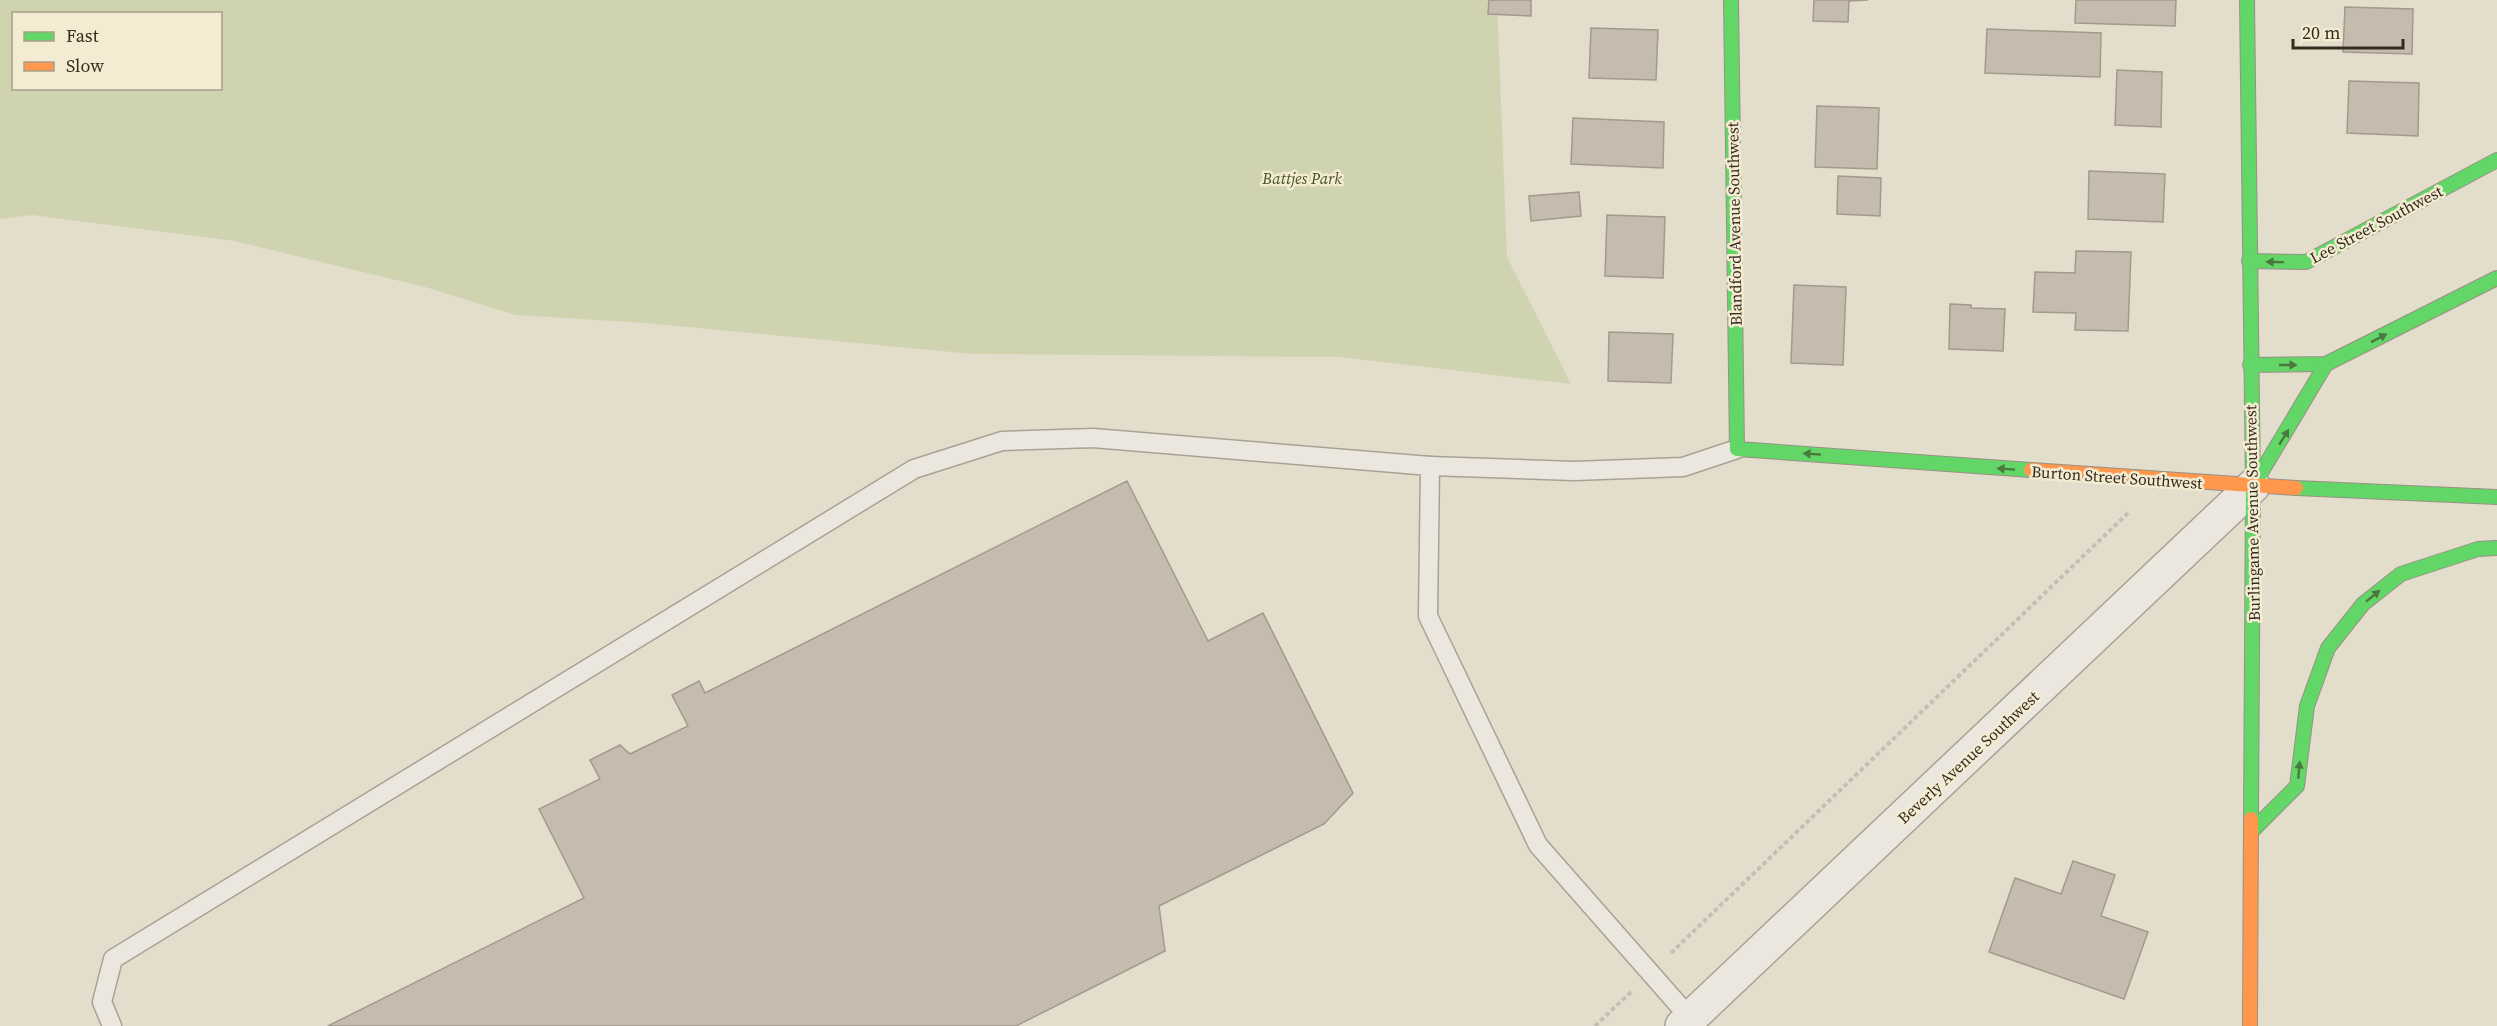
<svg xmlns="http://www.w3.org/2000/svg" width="2497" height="1026" font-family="'Source Serif 4',serif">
<rect width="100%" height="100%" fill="#e3ddcc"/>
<path fill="#d0d3af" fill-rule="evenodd" d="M0,0H1497L1507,257L1571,384L1340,357L973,354L646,323L516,315L425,287L234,241L32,215L0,219ZM14,14H220V88H14Z"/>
<g fill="#c6bcad" stroke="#a3998c" stroke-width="1.5">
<path d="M1489,0H1531V16L1488,14Z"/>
<path d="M1814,0H1868L1849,1L1848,22L1813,21Z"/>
<path d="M2076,0H2176L2175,26L2075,23Z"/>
<path d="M2345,7L2413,9L2412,54L2343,52Z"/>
<path d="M1591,28L1658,30L1656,80L1589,78Z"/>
<path d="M1987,29L2101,33L2100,77L1985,73Z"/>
<path d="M2117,70L2162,72L2161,127L2115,125Z"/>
<path d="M2349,81L2419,83L2418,136L2347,133Z"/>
<path d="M1817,106L1879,108L1877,169L1815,167Z"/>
<path d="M1573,118L1664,122L1663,168L1571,164Z"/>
<path d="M2089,171L2165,174L2163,222L2088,219Z"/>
<path d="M1838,176L1881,178L1880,216L1837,214Z"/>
<path d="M1579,192L1581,216L1531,221L1529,196Z"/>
<path d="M1607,215L1665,217L1663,278L1605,276Z"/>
<path d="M2076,251L2131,252L2128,331L2075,330L2076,313L2033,312L2035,272L2075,273Z"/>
<path d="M1794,285L1846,287L1843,365L1791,363Z"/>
<path d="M1950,304L1971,305V308L2005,309L2003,351L1949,349Z"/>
<path d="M1609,332L1673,334L1671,383L1608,381Z"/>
<path d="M1127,481L1208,641L1263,613L1353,793L1324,824L1159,906L1165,951L1016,1026H328L584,898L539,809L600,779L590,760L620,745L630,754L688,726L672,695L699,681L705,693Z"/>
<path d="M2073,861L2115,875L2101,916L2148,932L2124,999L1989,952L2015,878L2061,894Z"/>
</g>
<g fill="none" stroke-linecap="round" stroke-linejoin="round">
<defs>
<g id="lane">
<path d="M1430,466L1574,471L1683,467L1737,449"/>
<path d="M112,1026L102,1002L113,959L914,469L1002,441L1093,438L1430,466L1428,616L1538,845L1690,1018"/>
</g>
<path id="street" d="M1682,1026L2253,486"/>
<g id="fast">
<path d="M1731,0L1737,449L2031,470"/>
<path d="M2247,0L2253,486L2251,819"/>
<path d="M2249,261L2306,262L2497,160"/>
<path d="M2250,365L2326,364L2497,278"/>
<path d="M2253,486L2326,364"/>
<path d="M2296,488L2497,497"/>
<path d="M2252,831L2297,786L2307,706L2328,648L2363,604L2401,574L2478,549L2497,548"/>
</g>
<g id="slow">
<path d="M2031,470L2296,488"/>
<path d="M2250,1026L2251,819"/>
</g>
</defs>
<use href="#lane" stroke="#a8a296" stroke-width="21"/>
<use href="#street" stroke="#a8a296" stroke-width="36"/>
<use href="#fast" stroke="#989185" stroke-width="16"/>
<use href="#slow" stroke="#989185" stroke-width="16"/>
<g stroke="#c4bfb5" stroke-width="4" stroke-dasharray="4.5 3" stroke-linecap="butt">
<path d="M1671,953L2128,513"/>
<path d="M1595,1026L1631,992"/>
</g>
<use href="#lane" stroke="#ebe7de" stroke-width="18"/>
<use href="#street" stroke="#ebe7de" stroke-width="33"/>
<use href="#fast" stroke="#63d668" stroke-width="14"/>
<use href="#slow" stroke="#ff974d" stroke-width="14"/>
</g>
<defs><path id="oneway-solid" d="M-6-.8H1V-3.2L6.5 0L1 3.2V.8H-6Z" transform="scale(1.5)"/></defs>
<g fill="#4a783f">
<use href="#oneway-solid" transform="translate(2275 262) rotate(-179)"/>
<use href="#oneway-solid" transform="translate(2379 338) rotate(-27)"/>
<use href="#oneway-solid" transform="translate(2288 365)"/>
<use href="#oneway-solid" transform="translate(2284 437) rotate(-58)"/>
<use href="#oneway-solid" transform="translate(1812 454) rotate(-176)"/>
<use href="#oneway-solid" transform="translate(2006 469) rotate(-176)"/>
<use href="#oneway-solid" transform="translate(2373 596) rotate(-39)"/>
<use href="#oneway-solid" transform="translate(2299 770) rotate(-85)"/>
</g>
<g text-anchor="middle" stroke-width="5" stroke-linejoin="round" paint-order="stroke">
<g font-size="16" font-style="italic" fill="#445225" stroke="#f4ecd2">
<text x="1302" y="184">Battjes Park</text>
</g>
<g font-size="16" fill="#362b1e" stroke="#f4ecd2">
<text transform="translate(1734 224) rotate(-91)" y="6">Blandford Avenue Southwest</text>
<text transform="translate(2376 224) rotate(-28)" y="6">Lee Street Southwest</text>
<text transform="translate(2117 477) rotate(4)" y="6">Burton Street Southwest</text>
<text transform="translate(2252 513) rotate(-91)" y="6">Burlingame Avenue Southwest</text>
<text transform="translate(1968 757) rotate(-43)" y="6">Beverly Avenue Southwest</text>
</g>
</g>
<rect x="12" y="12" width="210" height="78" fill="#f4ecd2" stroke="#a89f8a" stroke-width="1.5"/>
<rect x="24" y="32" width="30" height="9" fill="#63d668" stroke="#a89f8a" stroke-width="1.5"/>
<text x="66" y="42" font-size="18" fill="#362b1e">Fast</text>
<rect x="24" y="62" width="30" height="9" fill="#ff974d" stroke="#a89f8a" stroke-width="1.5"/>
<text x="66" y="72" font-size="18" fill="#362b1e">Slow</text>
<path d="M2293 39v9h110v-9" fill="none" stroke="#362b1e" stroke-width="3"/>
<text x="2302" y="39" font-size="18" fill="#362b1e" stroke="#f4ecd2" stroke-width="4.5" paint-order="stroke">20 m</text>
</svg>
